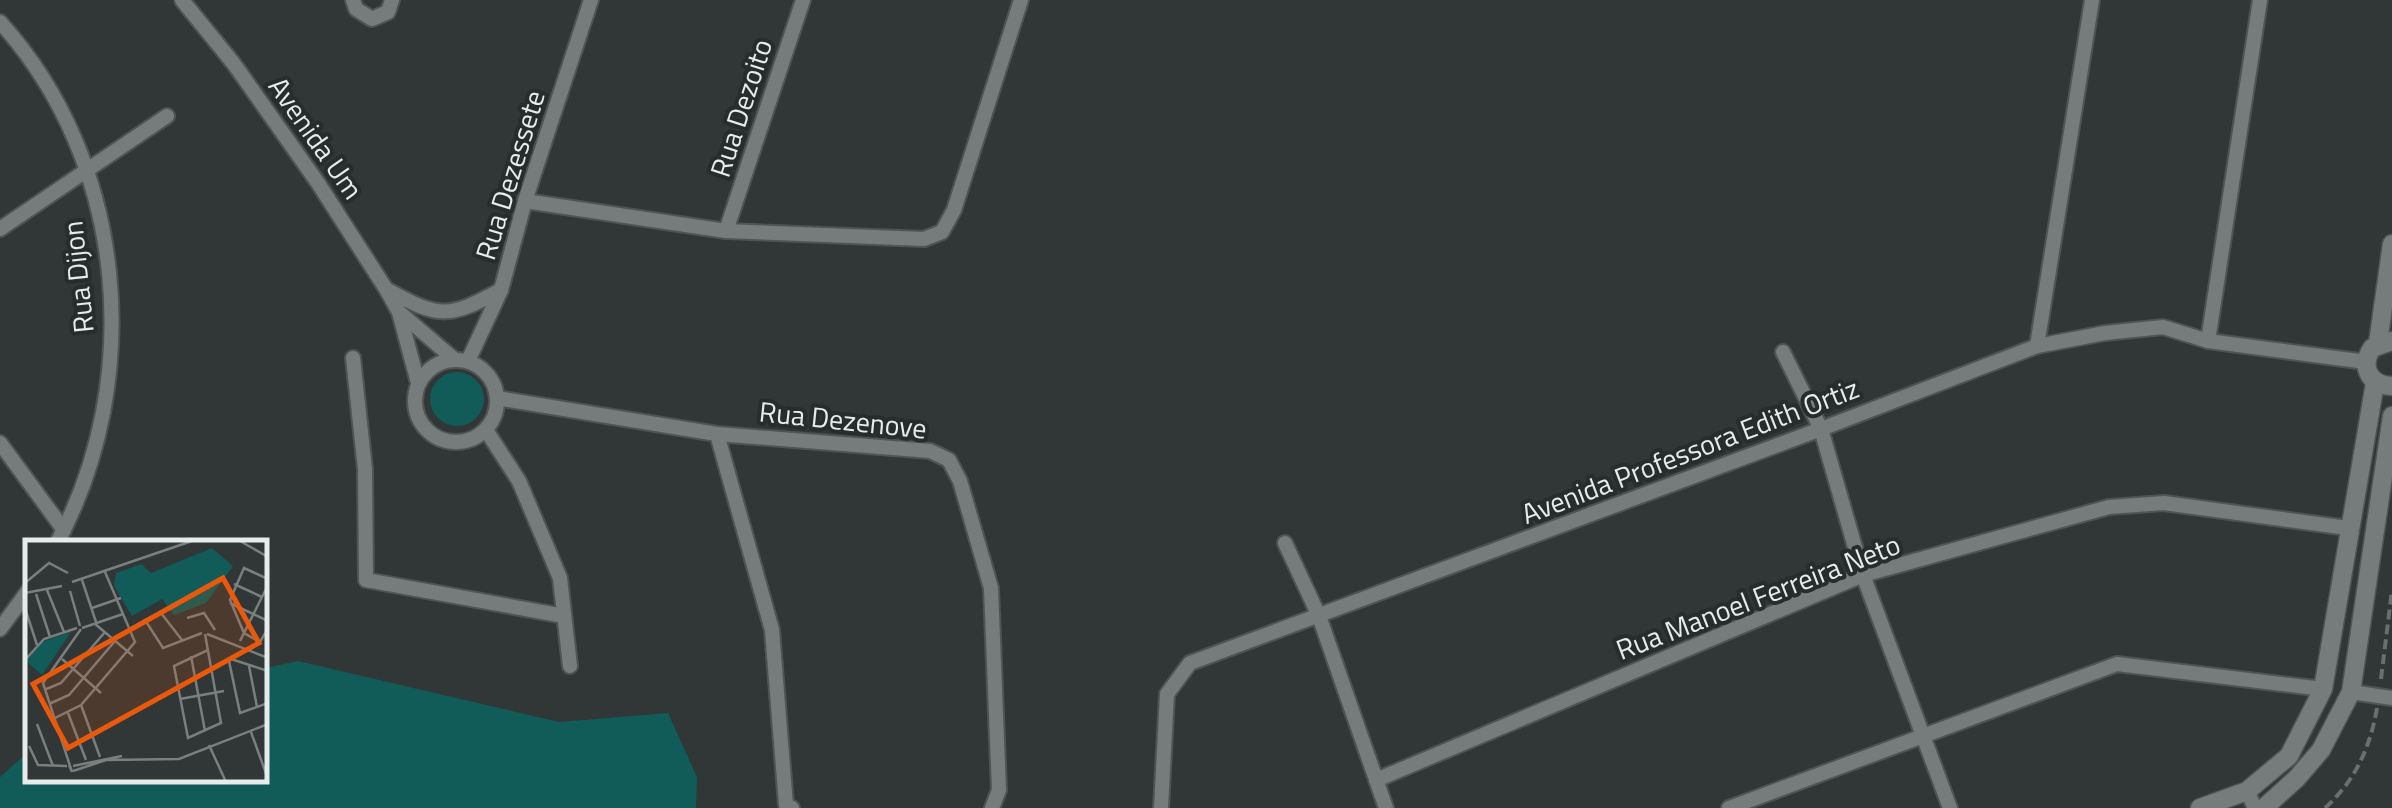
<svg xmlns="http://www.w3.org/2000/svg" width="2392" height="808" font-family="'Titillium Web',sans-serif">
<rect width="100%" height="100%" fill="#313636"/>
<g fill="#115b59">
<circle cx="457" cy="399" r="27"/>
<path d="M298,661L559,722L668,713L697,777L696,808H0V777L27,753L28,780H265V668Z"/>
</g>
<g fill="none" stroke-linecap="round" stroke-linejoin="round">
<defs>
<g id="minor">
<path d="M182,0L234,64L318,183L386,289L399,312L418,383"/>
<path d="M353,0L356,9L372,19L388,12L392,0"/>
<path d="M0,22C127,162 145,379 57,543"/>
<path d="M525,201L726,231L924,239L942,232L954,210L1021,0"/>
<path d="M0,229L167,116"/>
<path d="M726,231L803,0"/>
<path d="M388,290C440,319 449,318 501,290"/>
<path d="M399,312L454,359"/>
<path d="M2208,341L2260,0"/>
<path d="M2037,346L2092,0"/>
<path d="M1783,352L1821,429L1863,575L1950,808"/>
<path d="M353,358L365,469L366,580L564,616"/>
<circle cx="456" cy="401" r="41"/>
<path d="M468,361L501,290L525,201L591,0"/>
<path d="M497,398L717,434L930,451L949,460L960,481L991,588L999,790L992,808"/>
<path d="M486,430L519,481L560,578L570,666"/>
<path d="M717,434L772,630L786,805L792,808"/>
<path d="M0,443L64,530"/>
<path d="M1285,543L1319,616L1386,808"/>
<path d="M0,629L28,591"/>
<path d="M2351,692L2392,698"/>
<path d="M1376,780L1863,575L2109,507L2164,503L2348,528"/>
<path d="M2247,791L2255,808"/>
<path d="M1161,808L1167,694L1190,663L1821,429L2037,346L2105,333L2163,327L2208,341L2366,362"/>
<path d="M1729,808L2117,664L2323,689"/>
</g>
<g id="tertiary">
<path d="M2392,341L2372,348C2360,367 2369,385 2392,386"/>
<path d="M2378,343L2392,244"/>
<path d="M2200,808L2247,791L2289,756L2323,689L2375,383"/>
<path d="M2264,808L2297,778L2321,750L2351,692L2392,416"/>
</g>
</defs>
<use href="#minor" stroke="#4f5353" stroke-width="18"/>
<use href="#tertiary" stroke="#4f5353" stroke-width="21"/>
<g stroke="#6a6e6e" stroke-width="4" stroke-dasharray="10 5" stroke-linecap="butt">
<path d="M2381,679L2392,590"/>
<path d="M2325,808C2355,781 2370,748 2377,708"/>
</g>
<use href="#minor" stroke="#767c7c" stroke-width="14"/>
<use href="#tertiary" stroke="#767c7c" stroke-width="18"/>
</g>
<g text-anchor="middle" stroke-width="8" stroke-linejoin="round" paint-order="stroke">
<g font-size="28" fill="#e8ebeb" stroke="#272c2c">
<text transform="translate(741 108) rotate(-72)" y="10">Rua Dezoito</text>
<text transform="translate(316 138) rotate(55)" y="10">Avenida Um</text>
<text transform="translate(510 175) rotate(-73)" y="10">Rua Dezessete</text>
<text transform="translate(78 277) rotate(-96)" y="10">Rua Dijon</text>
<text transform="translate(843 420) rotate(6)" y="10">Rua Dezenove</text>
<text transform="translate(1690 451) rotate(-21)" y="10">Avenida Professora Edith Ortiz</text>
<text transform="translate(1758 597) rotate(-21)" y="10">Rua Manoel Ferreira Neto</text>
</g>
</g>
<g transform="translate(25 540)">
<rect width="242" height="242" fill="#313636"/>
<path d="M187,8L208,26L181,63L149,75L137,59L107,76L89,46L91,33L116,24L126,33ZM46,92L17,135L1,121L17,102Z" fill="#115b59"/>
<path fill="none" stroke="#7a7e7e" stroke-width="2.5" d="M215,1L243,17M243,39L219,28L205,60L219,93L235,102L243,88M57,40L71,82M47,42L167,1M0,43L24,23L43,33M209,44L237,57M22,50L39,92M45,51L55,86M0,53L37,46M11,54L25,97M205,63L243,81M0,68L12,105M67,68L96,58M162,78L179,73L190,90M69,83L108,116M57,88L98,74M180,94L196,183L163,198L149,126L183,110M182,94L243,118M157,100L136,73L120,80L138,108L177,93M215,101L243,45M166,116L180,191M37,119L76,153M206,119L243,131M0,120L19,99L52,88M204,121L215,173L243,163M224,126L232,167M19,150L36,143L80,92M155,159L199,151M24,164L44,155L90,101M56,165L75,217M43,173L61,220M30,178L56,165L110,102L80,32M12,184L28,226M226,192L243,239M184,205L201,242M4,206L13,225L42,226M44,225L47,232L18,143L56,89M48,226L97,216M48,231L81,220L154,219L243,184"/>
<path fill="#e8590c" fill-opacity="0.15" stroke="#e8590c" stroke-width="5" d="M198,38L234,103L43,208L8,144Z"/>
<rect width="242" height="242" fill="none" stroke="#e8ebeb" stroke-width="5"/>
</g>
</svg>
